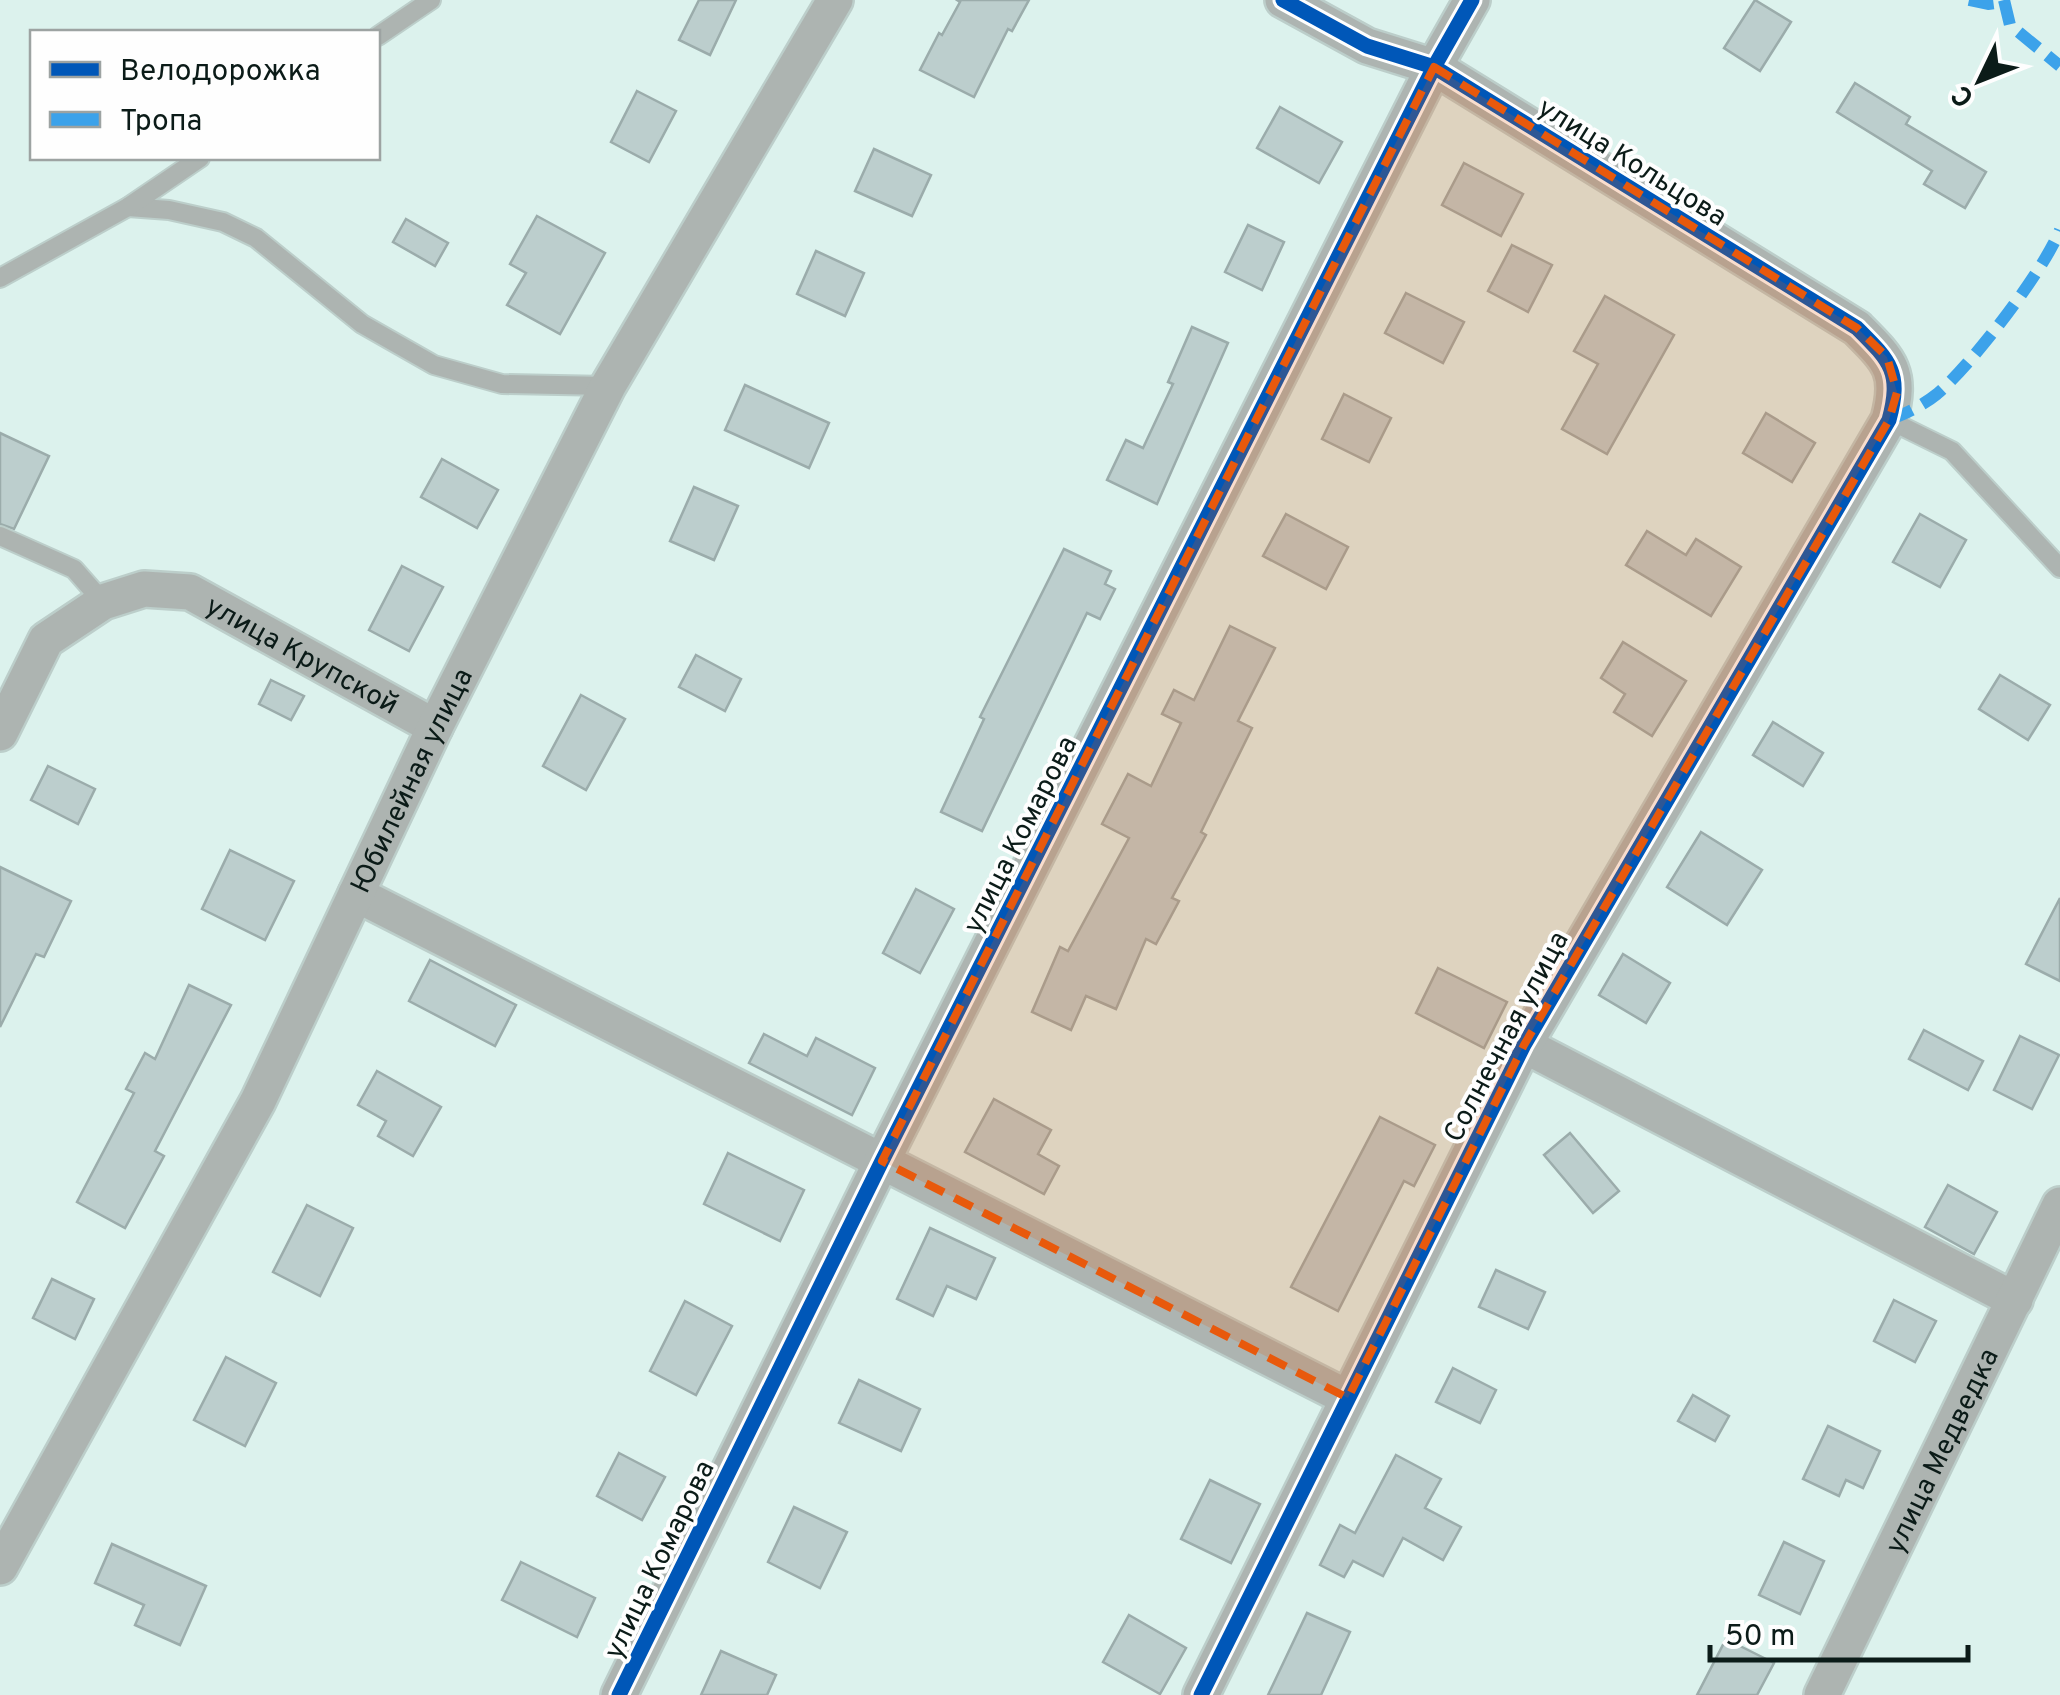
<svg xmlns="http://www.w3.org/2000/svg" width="2060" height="1695" font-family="Overpass,sans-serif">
<rect width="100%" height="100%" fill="#dcf2ed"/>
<g fill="#bccecd" stroke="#9bacab" stroke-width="2.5">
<path d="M699,0H736L710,55L679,40Z"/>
<path d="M957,0H1029L1012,31L1008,29L974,97L920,70L939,33L942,35L960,2Z"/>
<path d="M1755,0L1791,22L1760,71L1724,48Z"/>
<path d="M1855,83L1910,117L1906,124L1986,172L1965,208L1924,184L1932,171L1837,112Z"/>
<path d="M637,91L676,111L649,162L611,142Z"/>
<path d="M1280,107L1342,142L1319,183L1257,148Z"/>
<path d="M874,149L931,175L912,216L855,191Z"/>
<path d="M1464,163L1523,194L1501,236L1442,205Z"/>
<path d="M537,216L605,253L560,334L507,305L526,273L510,264Z"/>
<path d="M406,219L448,243L435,266L393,242Z"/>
<path d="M1248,225L1284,242L1262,290L1225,272Z"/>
<path d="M1512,245L1552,265L1528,312L1488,291Z"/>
<path d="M816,251L864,273L845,316L797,294Z"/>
<path d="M1406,293L1464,322L1443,363L1385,333Z"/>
<path d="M1605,296L1674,335L1607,454L1562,429L1598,364L1574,351Z"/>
<path d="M1192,327L1228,343L1157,504L1107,480L1126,440L1143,448L1173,384L1168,382Z"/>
<path d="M745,385L829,423L809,468L725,430Z"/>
<path d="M1344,394L1391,418L1369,462L1322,439Z"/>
<path d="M1766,413L1815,443L1792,482L1743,453Z"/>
<path d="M0,433L49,456L14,529L0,524Z"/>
<path d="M442,459L498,490L477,528L421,497Z"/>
<path d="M694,487L738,506L714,560L670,541Z"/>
<path d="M1286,514L1348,547L1326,589L1263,556Z"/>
<path d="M1920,514L1966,540L1940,587L1893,562Z"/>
<path d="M1647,531L1686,555L1696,539L1741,567L1711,616L1626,565Z"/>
<path d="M1064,549L1111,571L1105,584L1115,589L1100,619L1087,613L982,831L941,812L984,719L980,717Z"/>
<path d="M402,566L443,587L409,651L369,630Z"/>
<path d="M1230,626L1275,648L1238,721L1252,728L1201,832L1206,835L1172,898L1179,901L1156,944L1146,939L1116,1009L1086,996L1071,1030L1032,1012L1060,947L1068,951L1129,838L1102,824L1128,774L1151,786L1181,723L1162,714L1174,690L1194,700Z"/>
<path d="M1623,642L1686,681L1652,736L1614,712L1625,694L1601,678Z"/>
<path d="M696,655L741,679L725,711L679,687Z"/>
<path d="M2000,675L2050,705L2028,740L1979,709Z"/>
<path d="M271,680L304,696L291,720L259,704Z"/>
<path d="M581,695L625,719L586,790L543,766Z"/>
<path d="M1773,722L1823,753L1803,786L1753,755Z"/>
<path d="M48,766L95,789L78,824L31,800Z"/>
<path d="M1701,832L1762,870L1727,925L1667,887Z"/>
<path d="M230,850L294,881L265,940L202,909Z"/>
<path d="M0,867L71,901L44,957L36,954L0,1027Z"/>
<path d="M916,889L954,909L920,973L883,953Z"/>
<path d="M2060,898V981L2026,964Z"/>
<path d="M1623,954L1670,983L1646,1023L1599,995Z"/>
<path d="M430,960L516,1005L495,1046L409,1001Z"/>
<path d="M1438,968L1507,1002L1484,1048L1416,1013Z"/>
<path d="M189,985L231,1005L155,1151L164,1156L125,1228L77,1202L134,1093L126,1089L145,1053L155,1059Z"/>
<path d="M1924,1030L1983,1061L1968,1090L1909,1059Z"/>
<path d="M764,1034L807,1056L816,1038L875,1068L852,1115L749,1063Z"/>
<path d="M2020,1036L2059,1055L2032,1109L1994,1090Z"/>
<path d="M377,1071L441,1107L413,1156L378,1136L386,1121L358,1105Z"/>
<path d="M994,1099L1051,1130L1038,1154L1059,1166L1044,1194L965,1152Z"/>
<path d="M1380,1117L1435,1145L1414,1186L1404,1181L1338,1311L1291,1287Z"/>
<path d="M1570,1133L1619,1191L1593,1213L1544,1155Z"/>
<path d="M728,1153L804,1190L780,1241L704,1204Z"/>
<path d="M1948,1185L1997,1212L1974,1254L1925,1227Z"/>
<path d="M307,1205L353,1228L320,1296L273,1272Z"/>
<path d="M930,1228L995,1258L976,1299L947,1286L933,1316L897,1299Z"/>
<path d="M1496,1270L1545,1292L1528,1329L1479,1307Z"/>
<path d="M52,1279L94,1299L75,1339L33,1318Z"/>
<path d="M1894,1300L1936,1321L1915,1362L1874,1341Z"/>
<path d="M685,1301L732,1326L696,1395L650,1371Z"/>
<path d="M226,1357L276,1383L245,1446L194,1420Z"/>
<path d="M1453,1368L1496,1390L1480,1423L1436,1402Z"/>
<path d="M859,1380L920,1409L901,1451L839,1423Z"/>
<path d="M1693,1395L1729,1416L1715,1441L1678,1421Z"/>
<path d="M1828,1426L1880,1451L1863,1488L1846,1480L1839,1496L1803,1479Z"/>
<path d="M619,1453L665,1477L642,1520L597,1496Z"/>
<path d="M1396,1455L1441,1479L1425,1508L1461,1527L1443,1560L1403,1538L1383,1576L1353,1561L1344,1577L1320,1565L1340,1525L1355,1533Z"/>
<path d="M1210,1480L1260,1504L1231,1563L1181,1539Z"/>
<path d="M794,1507L847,1532L820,1588L768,1562Z"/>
<path d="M1784,1542L1824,1561L1800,1614L1759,1595Z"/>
<path d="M112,1544L206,1586L180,1645L135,1625L144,1605L95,1583Z"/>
<path d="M521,1562L595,1598L577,1637L502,1600Z"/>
<path d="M1307,1613L1350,1632L1321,1695H1268Z"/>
<path d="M1129,1615L1186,1648L1160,1694L1103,1662Z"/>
<path d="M1726,1639L1774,1663L1757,1695H1697Z"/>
<path d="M721,1651L776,1675L767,1695H701Z"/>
</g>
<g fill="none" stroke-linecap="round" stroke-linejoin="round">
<defs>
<g id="service">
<path d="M378,36L431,0"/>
<path d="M128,207L169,210L223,222L256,238L362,324L434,365L502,384L608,386"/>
<path d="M0,278L128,207L200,158"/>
<path d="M1889,420L1952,451L2060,568"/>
<path d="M0,536L74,569L103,602"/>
</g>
<g id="minor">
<path id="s1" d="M0,733L46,640L103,602L144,589L190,592L435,727"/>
<path d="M356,894L1348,1398"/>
<path d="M1524,1045L2015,1300"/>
<path id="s2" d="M0,1567L258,1101L435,727L608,386L835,0"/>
<path d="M619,1695L882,1161L1434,67L1472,0"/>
<path d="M1201,1695L1524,1045L1889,420C1902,372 1890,361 1857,328L1434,67L1367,46L1283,0"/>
<path id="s3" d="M1822,1695L2060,1205"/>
</g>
</defs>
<use href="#service" stroke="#bcceca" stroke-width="22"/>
<use href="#minor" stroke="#bcceca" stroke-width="40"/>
<use href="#service" stroke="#adb4b1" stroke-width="18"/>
<use href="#minor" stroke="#adb4b1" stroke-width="35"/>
<g stroke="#3ca2ea" stroke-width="12" stroke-dasharray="25 12" stroke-linecap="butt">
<path d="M1969,0L1988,4L2004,2"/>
<path d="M2004,0L2010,25L2060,66"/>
<path d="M1889,420C1907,413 1922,406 1937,394C1972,364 2043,272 2060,230"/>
</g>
<defs>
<g id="cycleway">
<path d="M619,1695L882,1161L1434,67L1472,0"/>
<path d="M1201,1695L1524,1045L1889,420C1902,372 1890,361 1857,328L1434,67L1367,46L1283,0"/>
</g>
</defs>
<use href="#cycleway" stroke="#fefefe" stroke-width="21"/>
<use href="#cycleway" stroke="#0057b8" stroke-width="15"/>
</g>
<path fill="#e8590c" fill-opacity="0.2" stroke="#e8590c" stroke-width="8" stroke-dasharray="20 12" stroke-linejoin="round" d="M1434,67L1857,328L1887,357L1897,392L1889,420L1524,1045L1348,1398L882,1161Z"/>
<g text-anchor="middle" stroke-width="8" stroke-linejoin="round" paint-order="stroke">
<g font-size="28" fill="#0b1b18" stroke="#fefefe">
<text transform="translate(1633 161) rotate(32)" y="10">улица Кольцова</text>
<text dy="10" stroke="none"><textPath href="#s1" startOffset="390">улица Крупской</textPath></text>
<text dy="10" stroke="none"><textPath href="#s2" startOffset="888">Юбилейная улица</textPath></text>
<text transform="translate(1019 834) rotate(-63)" y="10">улица Комарова</text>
<text transform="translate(1505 1036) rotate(-62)" y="10">Солнечная улица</text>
<text dy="10" stroke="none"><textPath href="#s3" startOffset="272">улица Медведка</textPath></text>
<text transform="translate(658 1559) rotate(-64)" y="10">улица Комарова</text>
</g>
</g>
<rect x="30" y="30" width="350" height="130" fill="#fefefe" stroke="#9da3a2" stroke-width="2.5"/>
<rect x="50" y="62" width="50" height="15" fill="#0057b8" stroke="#9da3a2" stroke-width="2.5"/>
<text x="120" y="80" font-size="30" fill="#0b1b18">Велодорожка</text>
<rect x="50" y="112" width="50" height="15" fill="#3ca2ea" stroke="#9da3a2" stroke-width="2.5"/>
<text x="120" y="130" font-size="30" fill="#0b1b18">Тропа</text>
<g transform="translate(1980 80) rotate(227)" stroke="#fefefe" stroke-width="8" paint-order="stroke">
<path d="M0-8L18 38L0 25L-18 38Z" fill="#0b1b18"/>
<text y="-15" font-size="28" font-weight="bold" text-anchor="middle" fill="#0b1b18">С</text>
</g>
<path d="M1710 1645v15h258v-15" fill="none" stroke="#0b1b18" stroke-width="5"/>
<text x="1725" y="1645" font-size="30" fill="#0b1b18" stroke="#fefefe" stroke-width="8" paint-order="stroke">50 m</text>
</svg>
